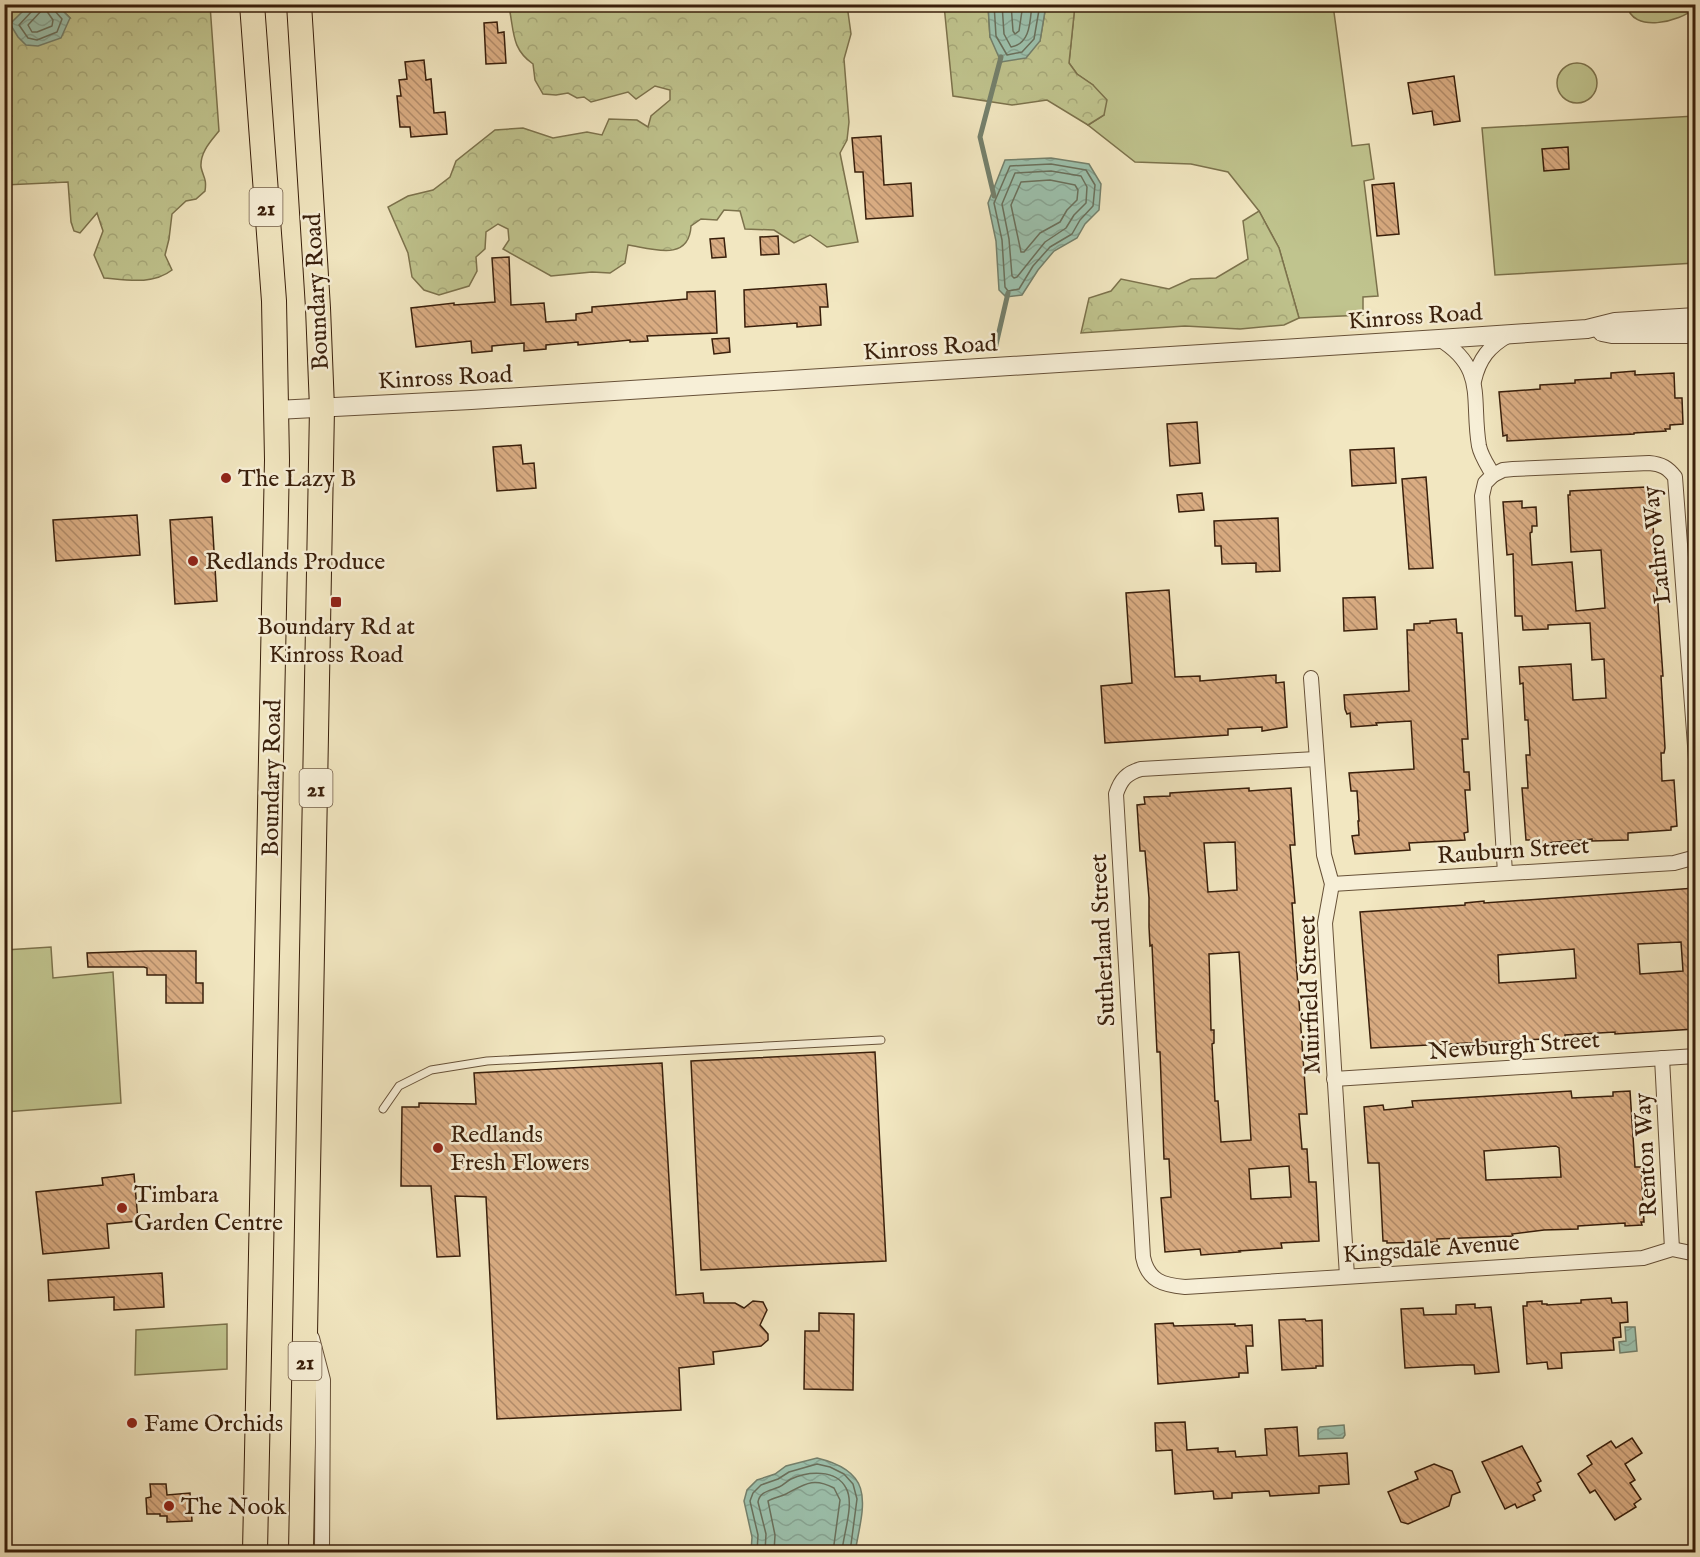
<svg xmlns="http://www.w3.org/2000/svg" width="1700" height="1557" font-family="'IM FELL English',serif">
<defs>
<pattern id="forest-crowns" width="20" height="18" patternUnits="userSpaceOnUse" patternTransform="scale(1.5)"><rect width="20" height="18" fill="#c0c48e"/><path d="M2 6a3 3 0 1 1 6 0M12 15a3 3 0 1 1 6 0" fill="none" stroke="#a6a879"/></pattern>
<pattern id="water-waves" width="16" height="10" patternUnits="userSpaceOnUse" patternTransform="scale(1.5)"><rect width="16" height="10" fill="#9cc1ad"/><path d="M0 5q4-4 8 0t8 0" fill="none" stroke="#87a594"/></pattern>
<pattern id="building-back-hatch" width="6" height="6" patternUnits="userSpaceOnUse" patternTransform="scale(1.5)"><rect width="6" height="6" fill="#d9ac82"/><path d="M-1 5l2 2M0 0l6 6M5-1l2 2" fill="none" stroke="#b18b69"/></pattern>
</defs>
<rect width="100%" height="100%" fill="#f2e7c1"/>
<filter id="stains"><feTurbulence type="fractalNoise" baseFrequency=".00333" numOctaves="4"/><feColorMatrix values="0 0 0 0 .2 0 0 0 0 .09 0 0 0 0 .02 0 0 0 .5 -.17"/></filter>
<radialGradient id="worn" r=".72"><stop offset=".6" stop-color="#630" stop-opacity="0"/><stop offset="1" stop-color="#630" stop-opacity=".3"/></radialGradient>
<g fill="#c0c48e" stroke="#7c724c" stroke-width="1.5">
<path d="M1075,5H1333L1352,146L1369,144L1374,179L1364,181L1378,296L1363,297V315L1299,318L1279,248L1259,211L1228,172L1191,164L1135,162L1088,125L1104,115L1093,85L1077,74L1069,63Z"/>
<path d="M1627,5H1695V8C1680,22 1632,34 1627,5Z"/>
<circle cx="1577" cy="83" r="20"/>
<path d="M1695,116V263L1495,275L1482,128Z"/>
<path d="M51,947L53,978L113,972L121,1103L5,1112V950Z"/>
<path d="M227,1324V1369L135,1375L136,1330Z"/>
</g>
<g fill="url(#forest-crowns)" stroke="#7c724c" stroke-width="1.5">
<path d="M5,5H30L10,24L70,18L57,5H210L219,131C211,141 200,152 201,167C203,177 207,178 205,191L196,199L186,201L172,214L169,239L165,255L172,270C153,285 127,280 104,278L94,255L103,231L97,213L80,233L74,231L71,222L68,182L5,185Z"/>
<path d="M526,5H847L851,34L844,59L849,122L847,140L840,153L858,242L827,247L810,235L794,243L774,230L745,229L740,211L724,210L717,220L701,219L691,226C689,262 653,249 628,245L625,263L610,273L592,272L551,276L503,249L509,240L508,229L498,224L486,232L485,249L476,257L477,271L469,286L439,295L424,290L412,277L408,253L388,207L408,196L433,190L450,177L456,161L495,130L523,128L553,138L587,132L602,135L609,119L637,120L648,127L651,116L670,100V90L655,86L636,99L628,92L591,102L584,97L577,98L568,93L556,95L543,94L535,80L533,64C513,50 514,35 510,12Z"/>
<path d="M944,5H988L990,37L1040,41L1046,5H1075L1069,63L1077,74L1093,85L1107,100L1104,115L1088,125L1047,100L1012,105L953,96Z"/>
<path d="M1259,211L1279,248L1299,318L1284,325L1240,329L1185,326L1081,333L1089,298L1111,291L1121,279L1169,289L1191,279L1216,278L1248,259L1243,221Z"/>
</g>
<g fill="url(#water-waves)" stroke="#74806c" stroke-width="1.5">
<path d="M30,4L57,5L70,18L61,38L38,46L26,45L18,37L10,24Z"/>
<path d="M988,5H1046L1040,41L1026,58L1001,62L990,37Z"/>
<path d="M1051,158L1089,164L1101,184L1099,210L1085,224L1077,238L1054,251L1038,270L1022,295L1006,297L999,290L996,241L988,203L1005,160Z"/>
<path d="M1625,1327H1635L1637,1351L1620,1353L1619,1342L1626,1341Z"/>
<path d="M1344,1425L1345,1435L1343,1438L1318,1439V1429L1320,1427Z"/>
<path d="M817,1458C876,1472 864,1504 855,1552H751L752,1537L744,1501L747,1490L757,1480L775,1474L786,1466Z"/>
</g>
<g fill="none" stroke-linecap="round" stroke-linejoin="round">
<g stroke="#6a705c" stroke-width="1.5">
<path d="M34,4L33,10L19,25L28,38L37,40L57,32L62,19L54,10L53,4"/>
<path d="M994,4L996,36L1007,55L1022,52L1034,39L1040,4"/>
<path d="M1002,4L1004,34L1011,47C1031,44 1030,20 1032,4"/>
<path d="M1011,4L1013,31L1015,34L1019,31L1023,4"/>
<path d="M43,9L46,10L53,20L52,26L37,32H32L28,25Z"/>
<path d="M1051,164L1086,170L1095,185L1093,206L1080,220L1072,234L1050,247L1033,266L1019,289L1008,291L1005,287L1002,240L994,203L1010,166Z"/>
<path d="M1051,171L1081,176L1087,187L1086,203L1074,215L1066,228L1045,242L1017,277L1014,278L1012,276L1009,239L1002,204L1015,173Z"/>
<path d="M1050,180L1075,185L1078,190L1077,200L1067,210L1060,222L1040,233L1024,252H1021L1011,205L1021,182Z"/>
<path d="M757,1552L758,1535L750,1501L753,1493L761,1485L778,1479L789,1472L817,1464L830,1467L844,1474L853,1484L857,1499L850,1552"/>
<path d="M765,1552L766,1534L758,1502C760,1491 770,1491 779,1487C784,1485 787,1481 791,1479C808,1471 836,1469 846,1488C855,1503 843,1535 842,1552"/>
<path d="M774,1552L775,1535L768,1501C773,1498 780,1497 786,1494C805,1484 813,1477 834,1488L840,1500L833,1552"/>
</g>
<g stroke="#74806c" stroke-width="5">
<path d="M994,196L980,137L1001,57"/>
<path d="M995,349L1008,293"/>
</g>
</g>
<g fill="url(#building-back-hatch)" stroke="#391f0b" stroke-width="1.5" fill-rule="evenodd">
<path d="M497,22L498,33L504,32L506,63L486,64L484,23Z"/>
<path d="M424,60L426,80L431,79L434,113L445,112L447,134L411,137L410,127H400L397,96H401L399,80L407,79L405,62Z"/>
<path d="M1454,76L1460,121L1434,125L1432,111L1413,114L1408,83Z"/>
<path d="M881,136L884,185L911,183L913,216L866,219L863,172H855L852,138Z"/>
<path d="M1568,147L1569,169L1544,171L1542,149Z"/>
<path d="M1394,183L1399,234L1377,236L1372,185Z"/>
<path d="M778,236L779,254L761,255L760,237Z"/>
<path d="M724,238L726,257L712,258L710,239Z"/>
<path d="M509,257L511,305L544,303L546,322L576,320V314L592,312V307L687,299V292L715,291L717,333L647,336L648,341L630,342V340L578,345V342L546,345V349L524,351V343L492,346V351L472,353L471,341L416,347L411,308L454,303V305L495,302L492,258Z"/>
<path d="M826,284L828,307H820L821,325L797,327V323L745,327L744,290Z"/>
<path d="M729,338L730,352L714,354L712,339Z"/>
<path d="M1635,371V375L1674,373L1675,398H1682L1683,424L1670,425V429H1665L1666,431L1634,433V434L1507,441V435L1503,436L1499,392L1540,389V385L1575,383V380L1611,378V373Z"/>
<path d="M1197,422L1200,463L1170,466L1167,424Z"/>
<path d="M521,445L523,464L534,463L536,488L497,491L493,447Z"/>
<path d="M1394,448L1396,483L1352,486L1350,450Z"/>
<path d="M1426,477L1433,568L1409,569L1402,479Z"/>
<path d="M1646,487V490H1654L1656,521H1653L1654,549L1663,676H1661L1665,748L1664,753H1661L1662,781L1674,780L1677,826L1671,827V830L1628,833V840L1592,841V839L1533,844L1532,840H1526L1522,788H1528L1526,755H1530L1528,720H1525L1523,683L1520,684L1519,667L1571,664L1573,700L1606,698L1604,659L1592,660L1590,623L1548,625V629L1523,630L1522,616H1515L1513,554L1507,555L1503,502L1522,501V508L1536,507L1537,526H1532V532L1530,533L1532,565L1572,562L1576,611L1605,608L1601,550L1571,552L1568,495H1570V491Z"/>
<path d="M1202,493L1204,510L1179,512L1177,495Z"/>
<path d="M137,515L140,555L56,561L53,520Z"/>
<path d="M212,517L217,601L175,604L170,520Z"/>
<path d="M1278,518L1280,571L1256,572V563L1222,564L1221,546H1215L1214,521Z"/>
<path d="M1169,590L1175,677L1200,676V681L1276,675V683L1284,682L1287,727L1262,731V727L1228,729V735L1105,743L1101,686L1132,683L1126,593Z"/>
<path d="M1375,597L1377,629L1344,631L1343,598Z"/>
<path d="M1456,619L1457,633H1462L1468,739H1462L1464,772H1469L1470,790H1465L1468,832L1464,833L1465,840L1409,843L1410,850L1355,854L1352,836L1359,835L1358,821H1359L1357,791H1351L1349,773L1414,769L1411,721L1376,723L1377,725L1351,727L1350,713L1347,714L1345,709L1344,695L1409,691L1407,630H1414V624L1430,623V621Z"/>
<path d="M1249,788V791L1291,788L1295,845H1290L1295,903H1292L1307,1114H1299L1302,1149H1307L1309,1182H1316L1319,1241L1281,1243L1282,1248L1239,1251L1240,1252L1201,1255L1200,1249L1165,1252L1161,1198L1171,1197L1169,1159H1164L1160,1052H1157L1152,945L1150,946L1149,927V898L1145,851H1140L1137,805L1145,804L1144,797L1170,796V793ZM1235,842L1237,890L1208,892L1204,843ZM1239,952L1251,1140L1221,1142L1218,1101H1215L1212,1044L1214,1043V1030H1211L1209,954ZM1289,1166L1291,1197L1251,1199L1249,1169Z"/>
<path d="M1695,888V1029L1615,1034V1032L1565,1035V1038L1371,1048L1360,912L1465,905V903L1484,901V903ZM1681,942L1683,971L1640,974L1638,944ZM1574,949L1576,978L1499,983L1498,955Z"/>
<path d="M145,951H196V983H203V1003H166V975H147V968L144,967H88L87,953Z"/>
<path d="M875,1052L886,1261L701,1270L691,1061Z"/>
<path d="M662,1063L676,1295L703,1293L704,1303H735L744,1308L753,1301L763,1302L767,1310L760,1325L768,1334V1340L761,1346L713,1352L714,1364L679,1368L681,1410L497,1419L486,1197L455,1196L460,1256L437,1257L431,1186H401L402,1107H419V1103L476,1104L474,1073Z"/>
<path d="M1571,1091L1572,1098L1613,1096V1092L1630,1091L1635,1167H1641L1644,1222H1641L1642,1225L1625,1226V1223L1578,1226V1229L1544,1230L1512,1234L1513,1236L1437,1239V1242H1423L1387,1243V1241H1383L1379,1163H1368L1364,1107L1383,1105L1384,1110L1413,1107L1412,1101ZM1556,1146L1559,1148L1561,1177L1486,1180L1484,1151Z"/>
<path d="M134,1174L138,1221L107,1224L109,1248L43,1254L36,1192L103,1185L102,1178Z"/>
<path d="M162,1273L164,1307L114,1310V1297L49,1301L48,1280Z"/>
<path d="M1611,1298L1612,1303L1627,1302L1628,1322L1620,1323L1621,1337L1613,1338L1614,1350L1561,1353L1562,1368L1548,1369L1547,1362L1527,1364L1523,1306H1527V1302L1542,1301V1304H1547V1305L1581,1303V1300Z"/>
<path d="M1475,1304V1308L1491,1307L1499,1372L1475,1374L1474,1365H1460L1405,1368L1401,1309L1423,1308L1424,1315L1456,1314V1305Z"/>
<path d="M819,1313L854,1314L853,1390L804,1389L805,1331H819Z"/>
<path d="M1305,1319L1306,1321L1322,1320L1323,1366H1316V1368L1282,1370L1279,1320Z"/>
<path d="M1173,1323L1174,1326L1235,1324V1326L1252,1325L1253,1346H1246L1248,1373H1239V1377L1158,1384L1155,1324Z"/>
<path d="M1185,1422L1187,1450L1218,1448V1452L1235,1451L1236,1457L1267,1455L1265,1429L1297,1427L1299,1456L1347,1453L1349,1484L1319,1486V1493L1270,1496L1269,1491L1232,1493V1498L1214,1499L1213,1491L1175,1494L1172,1450L1156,1451L1155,1423Z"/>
<path d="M1632,1438L1642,1453L1625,1464L1635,1480L1630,1483L1641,1499L1634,1504L1636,1507L1615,1520L1595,1490L1590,1493L1578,1474L1592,1464L1587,1456L1611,1441L1616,1448Z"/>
<path d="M1522,1446L1541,1481L1537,1483L1541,1491L1533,1495L1535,1500L1517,1508L1515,1504L1505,1509L1482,1462Z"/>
<path d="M1434,1464L1452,1471L1460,1492L1452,1495L1449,1506L1408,1524L1401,1522L1388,1492L1418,1479L1415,1472Z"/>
<path d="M150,1484H166L167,1495L190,1493L192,1521L167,1522V1516H160V1514H147L146,1498L151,1497Z"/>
</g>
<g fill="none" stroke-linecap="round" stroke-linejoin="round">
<defs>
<path id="service" d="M383,1109L399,1086L431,1070L487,1061L881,1040"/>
<g id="minor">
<path d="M1439,339C1487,368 1471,399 1479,446C1481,456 1488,466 1493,475L1485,483L1482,496L1505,873"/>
<path d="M1474,381C1479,359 1489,346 1509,335"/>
<path d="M1493,475L1503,470L1513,469L1649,463C1662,464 1668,468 1675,477L1696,759"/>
<path d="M1311,678L1324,855L1332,884L1325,923L1347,1276"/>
<path d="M1316,759L1141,769C1127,773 1121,779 1116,794L1143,1257C1148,1281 1163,1285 1185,1287L1643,1258L1672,1249L1696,1254"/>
<path d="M1332,884L1674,863L1696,857"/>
<path d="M1662,1058L1672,1249"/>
<path d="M1334,1079L1696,1056"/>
<path d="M312,1338L323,1380L322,1552"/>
</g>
<g id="tertiary">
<path d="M1602,332L1612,334H1696"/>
<path d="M276,410L471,400L1439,339L1587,329L1615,322L1696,317"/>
</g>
<g id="trunk">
<path d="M252,4L274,301L277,460L255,1552"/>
<path d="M299,4L318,308L322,408L301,1552"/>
</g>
</defs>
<use href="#service" stroke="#675138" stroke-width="9"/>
<use href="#minor" stroke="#675138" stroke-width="16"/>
<use href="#tertiary" stroke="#675138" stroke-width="20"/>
<use href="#trunk" stroke="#391f0b" stroke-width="26"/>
<use href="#service" stroke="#f7efd7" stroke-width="7"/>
<use href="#minor" stroke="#f7efd7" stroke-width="14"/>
<use href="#tertiary" stroke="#f7efd7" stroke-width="18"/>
<use href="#trunk" stroke="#f2e7c1" stroke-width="24"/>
</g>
<g fill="#8f2418" stroke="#f7efd7" stroke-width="2">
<circle cx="226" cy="478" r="6"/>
<circle cx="193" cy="561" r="6"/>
<rect x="330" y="596" width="12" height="12" rx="3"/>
<circle cx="438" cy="1148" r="6"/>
<circle cx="122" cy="1208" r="6"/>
<circle cx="132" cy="1423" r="6"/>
<circle cx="169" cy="1506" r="6"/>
</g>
<g text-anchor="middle" stroke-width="5" stroke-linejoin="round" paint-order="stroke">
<g fill="#f7efd7" stroke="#725d48" stroke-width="1.5">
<rect x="249.5" y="188" width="33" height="38" rx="4.5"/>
<rect x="299.5" y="769" width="33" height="38" rx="4.5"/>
<rect x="288.5" y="1342" width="33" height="38" rx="4.5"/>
</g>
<g font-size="22" font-weight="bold" fill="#391f0b">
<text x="266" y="215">21</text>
<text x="316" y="796">21</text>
<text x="305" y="1369">21</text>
</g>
<g font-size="24" fill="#391f0b" stroke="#f7efd7">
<text transform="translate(316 292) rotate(-93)" y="8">Boundary Road</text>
<text transform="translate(1415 316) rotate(-4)" y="8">Kinross Road</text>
<text transform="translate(930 347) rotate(-4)" y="8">Kinross Road</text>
<text transform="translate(445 377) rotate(-3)" y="8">Kinross Road</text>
<text transform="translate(1656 545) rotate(-96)" y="8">Lathro Way</text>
<text transform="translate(271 778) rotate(-89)" y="8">Boundary Road</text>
<text transform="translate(1513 850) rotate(-4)" y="8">Rauburn Street</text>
<text transform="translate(1102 940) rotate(-93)" y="8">Sutherland Street</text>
<text transform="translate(1309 995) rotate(-92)" y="8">Muirfield Street</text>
<text transform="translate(1514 1045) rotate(-4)" y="8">Newburgh Street</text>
<text transform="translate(1645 1155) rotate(-93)" y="8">Renton Way</text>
<text transform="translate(1431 1248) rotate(-4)" y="8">Kingsdale Avenue</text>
</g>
<g font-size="24" fill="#391f0b" stroke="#f7efd7" text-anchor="start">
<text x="238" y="486">The Lazy B</text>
<text x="205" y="569">Redlands Produce</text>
<text x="336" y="634" text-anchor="middle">Boundary Rd at<tspan x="336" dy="28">Kinross Road</tspan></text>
<text x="450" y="1142">Redlands<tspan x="450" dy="28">Fresh Flowers</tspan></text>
<text x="134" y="1202">Timbara<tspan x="134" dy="28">Garden Centre</tspan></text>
<text x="144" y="1431">Fame Orchids</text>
<text x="181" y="1514">The Nook</text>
</g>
</g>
<rect width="1700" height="1557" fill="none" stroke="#f2e7c1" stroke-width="24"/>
<rect x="6" y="6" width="1688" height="1545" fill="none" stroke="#391f0b" stroke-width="3"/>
<rect x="12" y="12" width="1676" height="1533" fill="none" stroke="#391f0b" stroke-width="1.5"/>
<rect width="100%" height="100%" filter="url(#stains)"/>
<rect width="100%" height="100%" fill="url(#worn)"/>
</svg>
